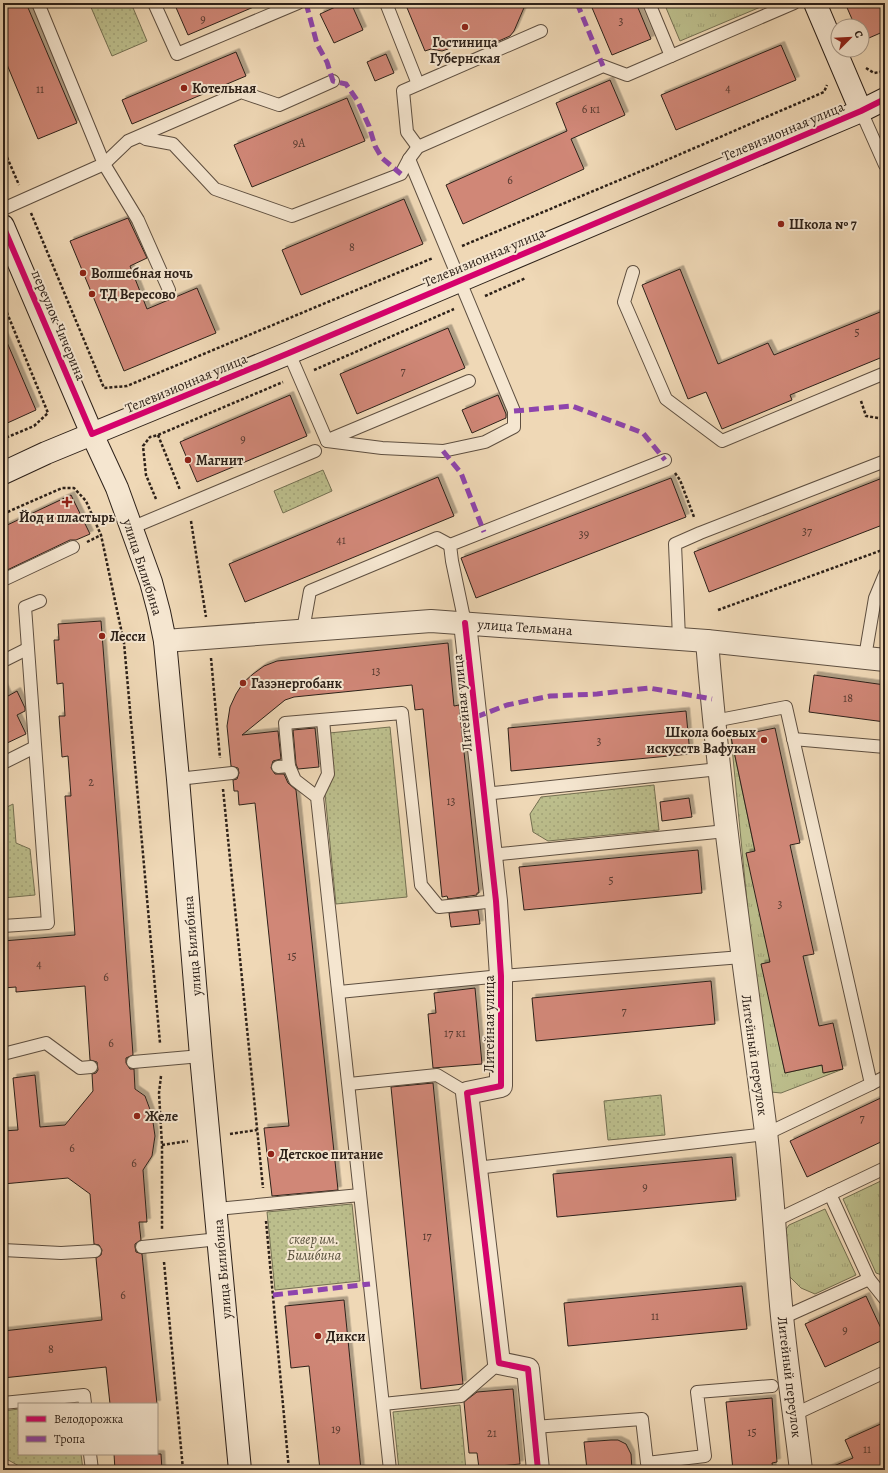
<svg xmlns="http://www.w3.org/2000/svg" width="888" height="1473" font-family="Alegreya,serif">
<defs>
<pattern id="grass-tufts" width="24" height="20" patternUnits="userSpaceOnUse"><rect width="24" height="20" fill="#bcbe8c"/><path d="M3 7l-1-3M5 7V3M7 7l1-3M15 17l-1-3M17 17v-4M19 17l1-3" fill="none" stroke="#a2a378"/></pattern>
<pattern id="park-dots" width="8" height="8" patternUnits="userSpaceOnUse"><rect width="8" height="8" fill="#bcbe8c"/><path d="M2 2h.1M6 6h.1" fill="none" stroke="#a2a378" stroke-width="1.8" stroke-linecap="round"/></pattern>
<filter id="shadow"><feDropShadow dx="3.5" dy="-3.5" stdDeviation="0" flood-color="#0004"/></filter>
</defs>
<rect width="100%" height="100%" fill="#efd8b6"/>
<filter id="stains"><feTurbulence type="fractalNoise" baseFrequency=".005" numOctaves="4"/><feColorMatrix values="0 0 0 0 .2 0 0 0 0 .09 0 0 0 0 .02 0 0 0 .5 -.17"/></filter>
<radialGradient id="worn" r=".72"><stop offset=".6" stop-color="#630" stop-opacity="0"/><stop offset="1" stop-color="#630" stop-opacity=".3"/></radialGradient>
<g fill="url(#grass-tufts)" stroke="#747052">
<path d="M664,3H679L681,6L687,3H770L680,41Z"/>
<path d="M731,737L755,851L770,962L762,964L785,1073L822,1065L824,1073L843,1069L781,1093L771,1092L764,1076Z"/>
<path d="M885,1179V1276L876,1273L843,1199Z"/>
<path d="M825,1209L856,1275L815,1294L801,1288L789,1276L782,1235L789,1225Z"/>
</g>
<g fill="url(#park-dots)" stroke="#747052">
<path d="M94,3H131L147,41L112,56L90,5Z"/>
<path d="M323,470L332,491L283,513L274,491Z"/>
<path d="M390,727L407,897L336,904L319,734Z"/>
<path d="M654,785L659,830L548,841L533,832L530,814L541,797Z"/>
<path d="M13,804L16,843L30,849L35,895L3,898V809Z"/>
<path d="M661,1095L665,1135L608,1140L604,1101Z"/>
<path d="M352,1204L360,1281L275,1290L267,1212Z"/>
<path d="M460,1405L466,1470H399L393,1412Z"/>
<path d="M19,1409V1454H81L83,1470H26L3,1457V1411Z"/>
</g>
<g fill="#d08777" stroke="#2d2119" filter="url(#shadow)">
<path d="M3,3H26L77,123L38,139L3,55Z"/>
<path d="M174,3H263L188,35Z"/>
<path d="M344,3H351L363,30L334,43L320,14Z"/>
<path d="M405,3H526L514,31L510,36L483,48L474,47L459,40L448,49L442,51L431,49L425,51Z"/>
<path d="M590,3H636L651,39L612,55Z"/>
<path d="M845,3H885V31L862,41V26H855Z"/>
<path d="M781,45L796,80L676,130L661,95Z"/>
<path d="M236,52L246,76L132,124L122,100Z"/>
<path d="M386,54L394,73L375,81L367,62Z"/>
<path d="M610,80L625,115L571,139L584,169L463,224L446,185L567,131L556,103Z"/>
<path d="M347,98L365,141L252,187L234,145Z"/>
<path d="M404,199L423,244L301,295L282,250Z"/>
<path d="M128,218L147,258L130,266L147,309L197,288L216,333L124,371L70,241Z"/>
<path d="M680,269L718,364L768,343L774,355L885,310V356L790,395L792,400L722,429L706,392L688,399L642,285Z"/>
<path d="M448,328L465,368L357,414L340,374Z"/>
<path d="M3,333L36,410L3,425Z"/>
<path d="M290,395L307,436L197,482L180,442Z"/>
<path d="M498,395L506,414V418L472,433L462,410Z"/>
<path d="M438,477L454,516L245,602L229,564Z"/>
<path d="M885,477V524L709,592L694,552Z"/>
<path d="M671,478L686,517L476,598L461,558Z"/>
<path d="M71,495L90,534L76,540H70L3,572V527Z"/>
<path d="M101,621L118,839L133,1055L126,1058V1063L130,1069H134L135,1089L145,1096L152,1115L155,1136L152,1156L143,1170L147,1222H139L141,1240L135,1244V1247L136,1252L142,1254L157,1404H110L106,1367L3,1378V1331L102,1320L96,1258L101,1255L102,1250L99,1245L94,1244L90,1194L68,1178L3,1184V1131L18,1130L13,1078L35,1075L40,1127L65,1125L93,1091L92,1074L96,1073L98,1070L97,1062L90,1060L85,986L16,992V987L3,988V941L75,935L65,796H71L68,756L62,757L59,716H65L63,683L57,684L54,640H59L58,624Z"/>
<path d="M448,643L454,706L459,705L479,893H477V895L448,899L447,896L442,897L423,709L415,710L412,685L294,697L285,700L242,735L278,731L281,759L273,761L271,768L275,774H284L288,783L296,790L338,1190L272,1196L264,1128L289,1126L255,803L239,805L238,791H234L233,780L237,779L239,773L238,768L231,766L227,726L230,707L236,694L243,683L253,674L264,666L277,661Z"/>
<path d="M814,675L885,685V722L809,712Z"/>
<path d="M3,685L8,696L17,691L25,708V711L17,715L26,734L3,745Z"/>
<path d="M686,711L690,754L511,771L508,728Z"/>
<path d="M315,728L319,767L298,769L296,764L293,730Z"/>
<path d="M775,728L800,843L790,845L814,954L803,956L819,1026L833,1023L843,1069L823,1073L822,1065L785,1073L761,964L770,962L746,853L755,851L731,737Z"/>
<path d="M689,798L692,817L662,821L660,802Z"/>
<path d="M698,850L702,893L524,910L519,867Z"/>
<path d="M478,910L480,924L451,927L449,913Z"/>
<path d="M711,981L715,1024L536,1041L532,998Z"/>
<path d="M475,988L482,1064L433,1068L428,1014L436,1013L434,993Z"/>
<path d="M433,1083L463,1384L421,1389L391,1087Z"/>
<path d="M885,1096V1140L807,1177L790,1141Z"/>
<path d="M732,1157L736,1200L557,1217L553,1174Z"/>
<path d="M742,1286L747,1329L568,1346L564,1303Z"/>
<path d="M866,1296L885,1337V1339L825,1367L805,1324Z"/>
<path d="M344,1300L361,1470H320L309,1366L291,1368L285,1306Z"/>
<path d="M513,1389L520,1464L479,1468L477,1453H469L464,1402L477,1392Z"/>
<path d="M772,1398L777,1462L772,1463L773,1470H733L726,1402Z"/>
<path d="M885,1422V1470H824L853,1458L845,1440Z"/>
<path d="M611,1440H618L626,1444L631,1454L632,1470H587L584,1442Z"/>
<path d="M114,1454H161L162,1470H115Z"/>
</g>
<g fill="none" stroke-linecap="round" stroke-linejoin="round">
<defs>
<g id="lane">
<path d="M154,3L177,54L298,3"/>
<path d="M386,3L418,84"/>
<path d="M649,3L671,56"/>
<path d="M861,111L885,165"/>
<path d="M141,136L146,139L173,144L215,189L292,216L401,174L409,159L418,147L603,66L627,75L794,3"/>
<path d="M418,147L407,132L403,91L541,31"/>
<path d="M3,209L104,164L38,3"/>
<path d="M633,272L624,302L666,399L722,441L885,373"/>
<path d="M169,290L138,220L104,164L128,141L241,92L279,105L333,81"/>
<path d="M289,353L327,441"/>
<path d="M328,440L469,381"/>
<path d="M327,441L382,448L443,451L485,442L514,427V411L409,159"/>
<path d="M131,528L315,451"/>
<path d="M3,580L73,547"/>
<path d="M465,623L452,561L450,545L665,460"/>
<path d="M303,630L310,591L437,538L450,545"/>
<path d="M679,638L675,544L700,533L885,461"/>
<path d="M865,657L875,598L885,574"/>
<path d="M3,661L27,649"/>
<path d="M793,739L885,747"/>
<path d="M3,763L35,747"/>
<path d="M289,766L295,780L317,797L390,1470"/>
<path d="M278,767L289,766L285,723L402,713L421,885L439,907L496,901"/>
<path d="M178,779L232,773"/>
<path d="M484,794L719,769"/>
<path d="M317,797L328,774L323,720"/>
<path d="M491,855L726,831"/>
<path d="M3,926L48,923L25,607L40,601"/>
<path d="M339,992L501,976L742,957"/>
<path d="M3,1054L46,1043L80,1068L91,1067"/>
<path d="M133,1062L201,1056"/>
<path d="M349,1084L437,1075L467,1093"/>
<path d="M871,1084L885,1077"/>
<path d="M476,1168L766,1134L871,1084L786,707L714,721"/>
<path d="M830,1194L869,1279L885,1299"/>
<path d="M217,1209L360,1195"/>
<path d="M774,1221L885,1168"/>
<path d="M142,1247L219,1239"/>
<path d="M3,1250L61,1253L95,1251"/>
<path d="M782,1318L869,1279"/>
<path d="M3,1403L84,1395L85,1404"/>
<path d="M383,1404L461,1396L499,1363"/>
<path d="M795,1414L885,1372"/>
<path d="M534,1427L642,1419L647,1463L705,1456L697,1392L772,1386"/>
<path d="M90,1454L92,1470"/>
</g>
<g id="street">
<path d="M465,623L496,901L501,976V1086L467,1093L499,1363L528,1369L538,1470"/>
<path d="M165,641L431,621L707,641L885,660"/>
<path d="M707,641C720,805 745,968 766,1132C773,1193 776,1255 782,1316C787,1367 795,1419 801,1470"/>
</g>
<g id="secondary">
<path d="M815,3L861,111"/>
<path d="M3,226L92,434L117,488L151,582L159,612L165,641L178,779L201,1056L240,1470"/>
<path d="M3,473L46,453L289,353L861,111L885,99"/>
</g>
</defs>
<use href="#lane" stroke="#5e4f40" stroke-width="14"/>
<use href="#street" stroke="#5e4f40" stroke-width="24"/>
<use href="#secondary" stroke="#2d2119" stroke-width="24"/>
<g stroke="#2d2119" stroke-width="2.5" stroke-dasharray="3 2" stroke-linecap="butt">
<path d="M866,68L874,73L885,71"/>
<path d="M3,148L19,185"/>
<path d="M31,213L104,388L127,386L433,258"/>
<path d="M462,246L653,166L824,92L827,85"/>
<path d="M485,296L526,278"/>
<path d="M3,303L48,413L34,426L3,439"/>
<path d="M314,370L454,309"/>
<path d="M861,401L866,416L885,419"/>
<path d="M158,435L180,490"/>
<path d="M675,473L680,480L694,517"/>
<path d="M156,499L146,475L143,446L150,437L158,435L283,382"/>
<path d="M3,514L62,488H74L86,501L101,535L124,643L160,1043"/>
<path d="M191,521L206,617"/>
<path d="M87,542L101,535"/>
<path d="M718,610L885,549"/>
<path d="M211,658L220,758"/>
<path d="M223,789L263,1188"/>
<path d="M161,1076L159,1093L162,1145V1229"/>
<path d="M230,1134L257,1130"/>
<path d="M162,1145L188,1141"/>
<path d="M266,1221L289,1470"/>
<path d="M164,1262L183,1470"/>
<path d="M3,1463L17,1470"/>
</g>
<use href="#lane" stroke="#f5e6d0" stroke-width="12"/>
<use href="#street" stroke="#f5e6d0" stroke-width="22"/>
<use href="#secondary" stroke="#f5e6d0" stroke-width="22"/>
<g stroke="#8e44ad" stroke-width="5" stroke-dasharray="10 5" stroke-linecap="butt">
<path d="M306,3L317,44L327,62L333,81L346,84L357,100L369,126L375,146L382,158L401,174"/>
<path d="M577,3L603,66"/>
<path d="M514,411L572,406L643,433L665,460"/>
<path d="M443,451L461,473L484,532"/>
<path d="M476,717L507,705L550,696L597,694L649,688L712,699"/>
<path d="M273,1295L370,1284"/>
</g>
<defs>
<g id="cycleway">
<path d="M3,226L92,434L289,353L861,111L885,99"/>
<path d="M465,623L496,901L501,976V1086L467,1093L499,1363L528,1369L538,1470"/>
</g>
</defs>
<use href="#cycleway" stroke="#f5e6d0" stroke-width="8"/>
<use href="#cycleway" stroke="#d6006c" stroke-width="6"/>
</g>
<g fill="#8f2418" stroke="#f5e6d0" stroke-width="1.5">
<circle cx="465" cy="27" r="4"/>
<circle cx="184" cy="88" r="4"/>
<circle cx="781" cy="224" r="4"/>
<circle cx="83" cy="273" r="4"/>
<circle cx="92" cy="294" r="4"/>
<circle cx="188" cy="460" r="4"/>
<path d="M65 496h4v4h4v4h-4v4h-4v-4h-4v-4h4z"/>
<circle cx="102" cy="636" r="4"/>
<circle cx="243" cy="683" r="4"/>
<circle cx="764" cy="740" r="4"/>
<circle cx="137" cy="1116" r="4"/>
<circle cx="271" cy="1154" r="4"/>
<circle cx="318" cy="1336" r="4"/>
</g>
<g text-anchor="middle" stroke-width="4" stroke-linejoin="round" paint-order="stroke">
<g font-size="12" fill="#563a30">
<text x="203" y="23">9</text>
<text x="621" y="25">3</text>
<text x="728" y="92">4</text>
<text x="40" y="93">11</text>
<text x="591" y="113">6 к1</text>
<text x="299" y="147">9А</text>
<text x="510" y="184">6</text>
<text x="352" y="251">8</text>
<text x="857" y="336">5</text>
<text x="403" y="375">7</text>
<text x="243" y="443">9</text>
<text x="807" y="535">37</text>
<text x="584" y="538">39</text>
<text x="341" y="544">41</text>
<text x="376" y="675">13</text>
<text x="848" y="702">18</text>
<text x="599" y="745">3</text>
<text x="91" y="786">2</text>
<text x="451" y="805">13</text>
<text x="611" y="884">5</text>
<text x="780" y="908">3</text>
<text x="292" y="960">15</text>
<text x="39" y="968">4</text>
<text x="106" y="981">6</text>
<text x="624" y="1015">7</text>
<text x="455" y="1037">17 к1</text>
<text x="111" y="1047">6</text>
<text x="862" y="1122">7</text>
<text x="72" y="1152">6</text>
<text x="134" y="1167">6</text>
<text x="645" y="1191">9</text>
<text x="427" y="1240">17</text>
<text x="123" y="1299">6</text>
<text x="655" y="1320">11</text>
<text x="845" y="1334">9</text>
<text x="51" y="1353">8</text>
<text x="336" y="1433">19</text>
<text x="752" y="1436">15</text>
<text x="492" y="1437">21</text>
<text x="867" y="1453">11</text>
</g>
<g font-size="14" font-weight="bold" fill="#2d2119" stroke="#f5e6d0" text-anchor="start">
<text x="465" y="47" text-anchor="middle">Гостиница<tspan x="465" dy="16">Губернская</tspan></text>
<text x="192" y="93">Котельная</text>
<text x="789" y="229">Школа № 7</text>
<text x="91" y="278">Волшебная ночь</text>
<text x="100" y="299">ТД Вересово</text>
<text x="196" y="465">Магнит</text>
<text x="67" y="522" text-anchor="middle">Йод и пластырь</text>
<text x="110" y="641">Лесси</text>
<text x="251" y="688">Газэнергобанк</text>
<text x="756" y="737" text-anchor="end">Школа боевых<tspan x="756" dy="16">искусств Вафукан</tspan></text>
<text x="145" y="1121">Желе</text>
<text x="279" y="1159">Детское питание</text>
<text x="326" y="1341">Дикси</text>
</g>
<g font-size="14" fill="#2d2119" stroke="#f5e6d0">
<text transform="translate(783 131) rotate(-23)" y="5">Телевизионная улица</text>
<text transform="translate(484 257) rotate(-23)" y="5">Телевизионная улица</text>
<text transform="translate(59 325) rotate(67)" y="5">переулок Чичерина</text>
<text transform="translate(186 383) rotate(-23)" y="5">Телевизионная улица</text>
<text transform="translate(143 567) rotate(72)" y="5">улица Билибина</text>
<text transform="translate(525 627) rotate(4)" y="5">улица Тельмана</text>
<text transform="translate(462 703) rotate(-96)" y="5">Литейная улица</text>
<text transform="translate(192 946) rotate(-95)" y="5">улица Билибина</text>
<text transform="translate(489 1024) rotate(-90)" y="5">Литейная улица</text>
<text transform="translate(755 1055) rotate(82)" y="5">Литейный переулок</text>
<text transform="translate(222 1269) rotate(-95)" y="5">улица Билибина</text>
<text transform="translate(790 1377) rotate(83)" y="5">Литейный переулок</text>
</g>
<g font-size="14" font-style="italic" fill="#58503c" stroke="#f5e6d0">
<text x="314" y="1244">сквер им.<tspan x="314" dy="16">Билибина</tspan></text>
</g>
</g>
<rect width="888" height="1473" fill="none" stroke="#efd8b6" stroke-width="16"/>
<rect x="4" y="4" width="880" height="1465" fill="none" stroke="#2d2119" stroke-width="2"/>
<rect x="8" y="8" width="872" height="1457" fill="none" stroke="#2d2119"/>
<rect x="18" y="1403" width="140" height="52" fill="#f5e6d0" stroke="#a59787"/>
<rect x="26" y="1416" width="20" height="6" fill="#d6006c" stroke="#a59787"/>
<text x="54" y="1423" font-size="12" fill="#2d2119">Велодорожка</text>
<rect x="26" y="1436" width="20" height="6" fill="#8e44ad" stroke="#a59787"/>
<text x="54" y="1443" font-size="12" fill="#2d2119">Тропа</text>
<g transform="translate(850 38) rotate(66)"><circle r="19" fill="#f5e6d0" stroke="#a59787"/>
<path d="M0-3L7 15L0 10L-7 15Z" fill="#8f2418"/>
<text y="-6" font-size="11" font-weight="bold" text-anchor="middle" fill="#2d2119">С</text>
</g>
<rect width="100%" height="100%" filter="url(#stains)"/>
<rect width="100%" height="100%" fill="url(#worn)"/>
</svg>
